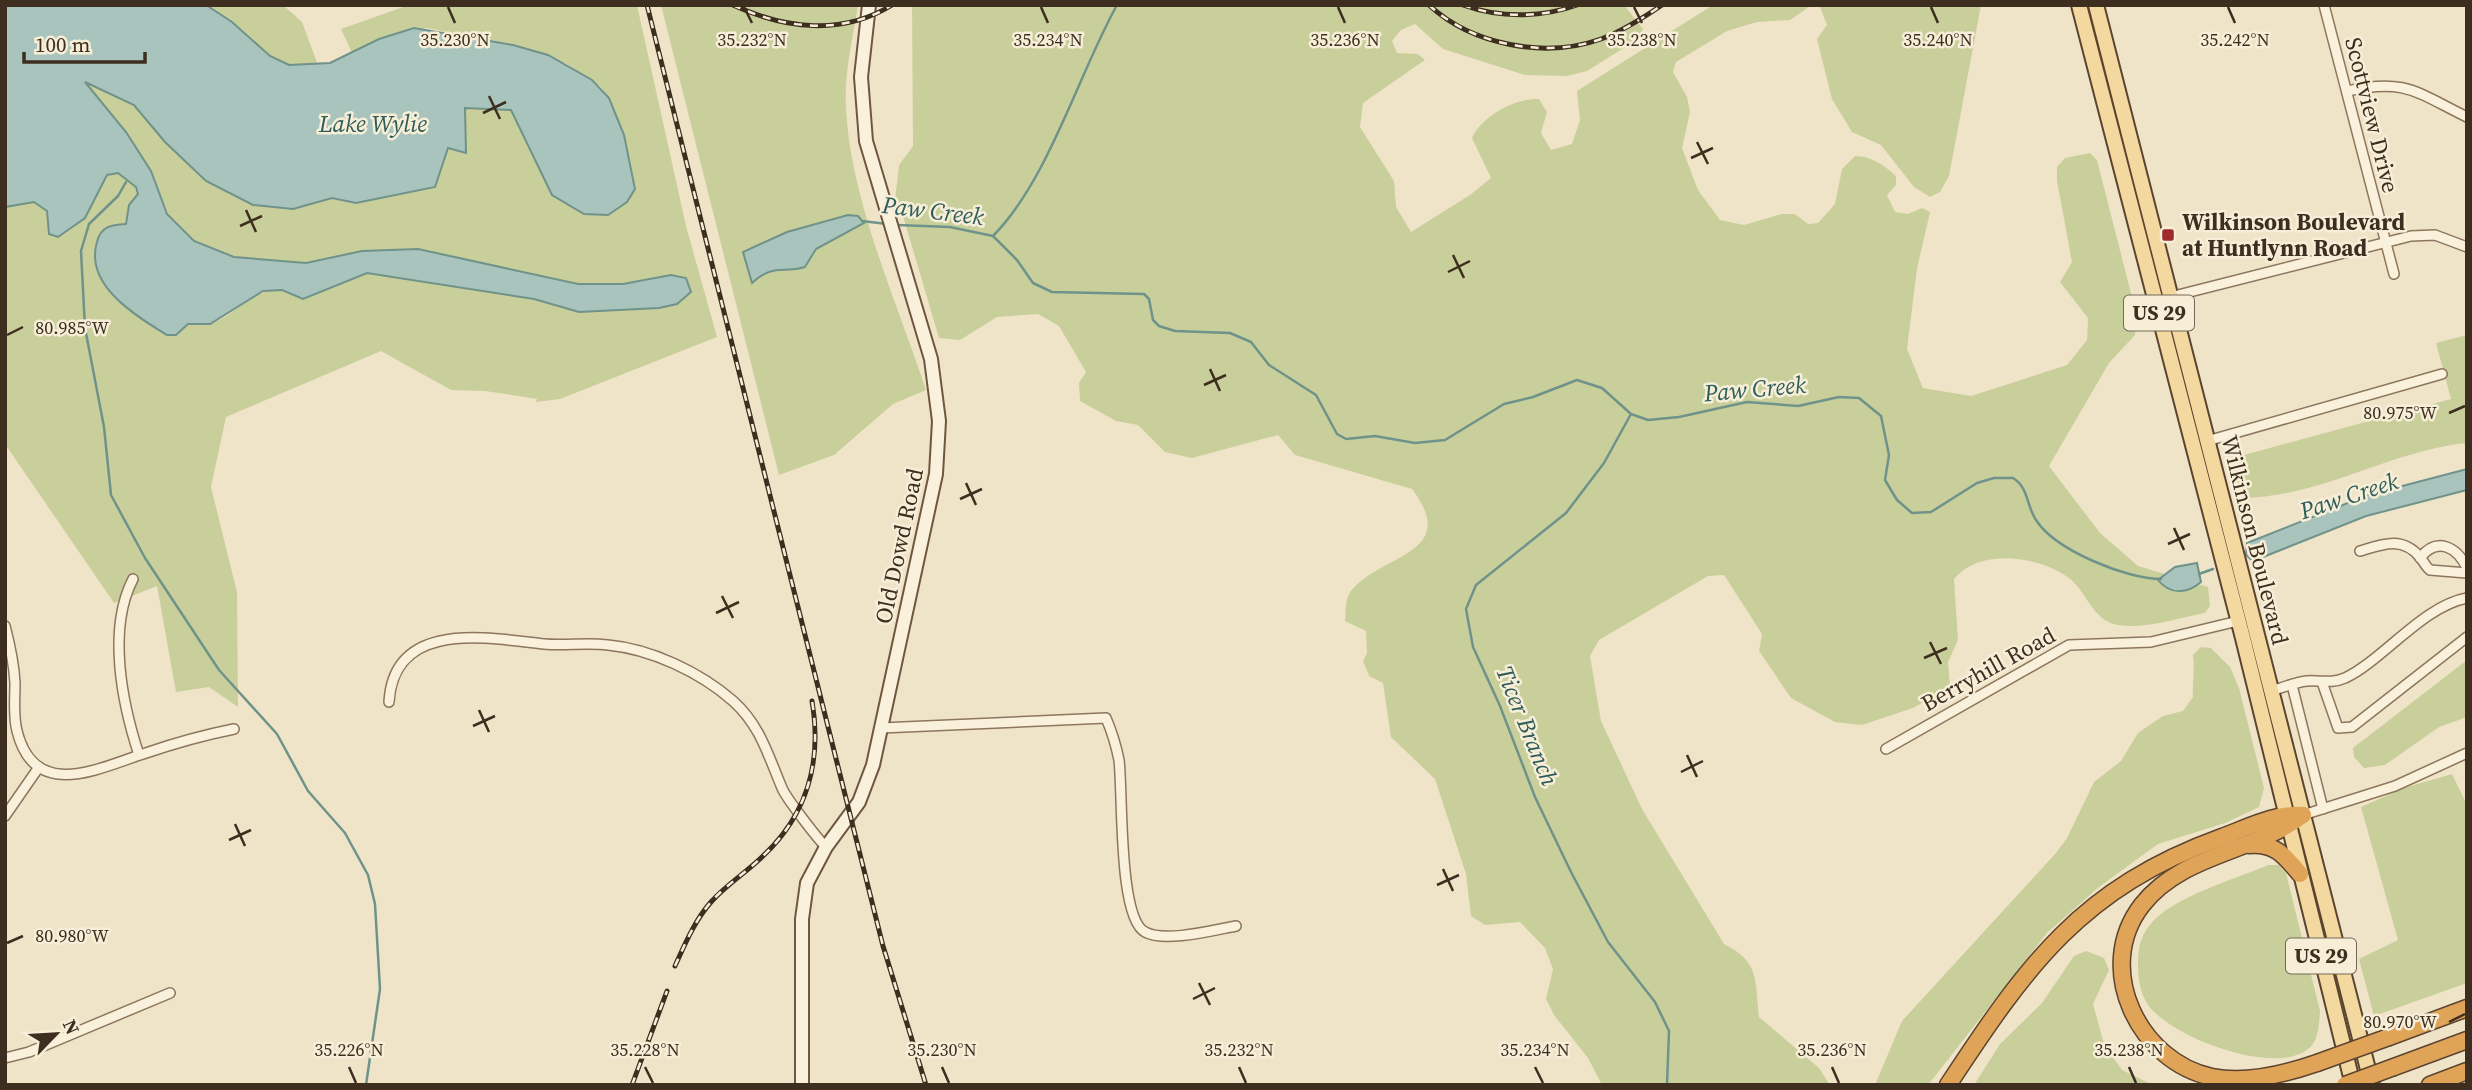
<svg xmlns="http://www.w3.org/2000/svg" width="2472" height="1090" font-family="'Source Serif 4',serif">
<rect width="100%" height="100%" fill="#f0e4c8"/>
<g fill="#c9cf9b">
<path d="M206,5H283L302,22L318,65H289L278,61Z"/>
<path d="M409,5H637L686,226L717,337L560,399L536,402L537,399L485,391L451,390L381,351L226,417L211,487L237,592L238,707L209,687L176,692L157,586L114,603L5,444V207L34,202L47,211L58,237L75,225L107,175L118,173L136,187L138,194L129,205L110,292L170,336C179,334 181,327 188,324C197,321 206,326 215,322C251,305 259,276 303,299L367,273L534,299L579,312L659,308L690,292L688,287L671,275L623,284H578L418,249L362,251L306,263L234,257L194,241L167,214L151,171L126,132L84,81L134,105L165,142L293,209L332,198L356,203L389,195L443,164L448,148L466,152L464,108L511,110L552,195L635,189L624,135L609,98L600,86L567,64L513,45L427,28L393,34L352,53L341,29Z"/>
<path d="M661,5H858C853,38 844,73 846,107C850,199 897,302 926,390L893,404L834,455L779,475Z"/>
<path d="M912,5H1624L1643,29L1638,39L1587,71L1567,76L1525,75L1443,49L1415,24L1401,30L1392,41L1397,53L1418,54L1425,60L1363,103L1360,127L1394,181L1396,207L1411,232L1470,195L1491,178L1472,138C1482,116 1515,98 1539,99L1547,112L1541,133L1551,150L1572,144L1580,120L1577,91L1713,5H1812L1790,20L1757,22L1727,31L1676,62L1673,72L1687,97L1690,112L1682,148L1698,190L1720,220L1744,225L1782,214H1795L1808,224L1818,223L1835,204L1842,169L1855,156C1871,156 1884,165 1896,176V185L1887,195L1895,212L1908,214L1922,208L1930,212L1917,269L1907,349L1923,388L1971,396L2067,365L2087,340L2088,318L2060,282L2072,262L2057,181V167L2065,158L2090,153L2097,160L2137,317L2135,335L2109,363L2049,466L2100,533L2138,566L2208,587L2210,606L2205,613C2178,618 2141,631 2114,624C2092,618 2086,591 2069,578C2039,556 1980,547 1954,579L1958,640L1948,662L1950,687L1913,708L1862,725L1835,722L1791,698L1759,651L1762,634L1724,575L1708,576L1599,640L1590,656L1601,721L1642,809L1724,944C1760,962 1755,980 1759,1017L1819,1068L1830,1085H1602L1588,1058L1554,1015L1546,999L1553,969L1545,948L1520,922L1485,925L1471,916L1466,874L1435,779L1391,737L1383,683L1369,676L1363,661L1367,653L1366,631L1345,621C1346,612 1345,601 1349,594C1376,554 1463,556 1412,489L1295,455L1278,435L1192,458L1165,452L1138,425L1116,421L1080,401L1079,383L1086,372L1059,326L1038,314L997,317L960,340L939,338L903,216L895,201L899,165L913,146Z"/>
<path d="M1812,5H1981L1949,176L1940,192L1930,197L1914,187L1881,145L1852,132L1832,99L1817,39L1827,25L1820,7Z"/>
<path d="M2467,335V443C2392,450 2322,497 2242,498L2229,459L2451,399L2436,343Z"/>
<path d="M2201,647L2211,648L2230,667L2239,688L2264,788L2259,807L2225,823L2158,844L2099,887L2047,933L1928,1085H1875L1902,1021L2056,853L2067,838L2094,782L2121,761L2138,733L2163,716L2183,711L2193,697C2192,682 2195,671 2193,655Z"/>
<path d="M2467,660V717L2439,727L2385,765L2364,768L2354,757L2353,748Z"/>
<path d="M2452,774L2467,805V983L2374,1016L2359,959L2398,940L2361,807L2404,788Z"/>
<path d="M2268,865H2279L2286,873L2320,1011C2319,1024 2319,1042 2307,1050C2272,1075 2172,1038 2148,1005C2140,993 2138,978 2138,964C2138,947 2141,934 2153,921C2177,896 2235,879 2268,865Z"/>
<path d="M2086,951L2104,958L2109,970L2093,1004L2104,1044L2122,1070L2153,1085H1974L2000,1044L2042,1003L2074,956Z"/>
</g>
<g fill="#a9c4bc" stroke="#6f938a" stroke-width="2">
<path d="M5,5H206L232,22L270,56L289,65L330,63L379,39L414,28L513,45L548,55L592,80L609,98L624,135L635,189L627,202L608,215L584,214L552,195L511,110L465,108L466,153L448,148L435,187L356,203L332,198L293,209L253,205L206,181L165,142L134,105L85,82L126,132L151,171L167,214L194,241L234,257L306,263L362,251L418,249L578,284H623L671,275L686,278L691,292L677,304L659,308L579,312L534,299L367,273L303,299L282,290L263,291L210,324H188L176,335H167C136,316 84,285 97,242C101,226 111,225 126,224L129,205L138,194L136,187L118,173L107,175L85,218L58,237L49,234L47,211L34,202L5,207Z"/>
<path d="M848,215L858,216L864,223L816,249L805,267C782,274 774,263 752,283L743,252L787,232Z"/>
<path d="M2467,469V490L2366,516L2253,561L2246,555L2247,543L2368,495Z"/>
<path d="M2197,563L2201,582C2187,594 2170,595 2158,580L2175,567Z"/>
</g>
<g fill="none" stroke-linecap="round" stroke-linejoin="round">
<g stroke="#6f938a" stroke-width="2.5">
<path d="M126,182L118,196L89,224L81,251L85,328L104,427L111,495L145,558L219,670L277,734L308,791L345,833L368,875L375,904L380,989L366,1085"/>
<path d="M862,221L887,224"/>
<path d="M897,225L950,227L993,236L1017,260L1033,283L1052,292L1144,294L1149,299L1153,320L1159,326L1175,331L1230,333L1251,342L1269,365L1316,395L1337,434L1346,439L1375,436L1415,443L1445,440L1504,404L1533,397L1577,380L1602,388L1631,414L1648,420L1679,417L1747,402L1798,406L1839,397L1859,398L1881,416L1889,455L1885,480L1897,500L1912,513L1931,512L1977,483L1994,478H2013C2029,488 2026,505 2036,520C2055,550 2126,579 2161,579"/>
<path d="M993,236C1049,179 1078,75 1117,5"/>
<path d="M1631,414L1604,463L1566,513L1476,585L1466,609L1473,647L1500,706L1535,797L1571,872L1608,942L1655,1002L1669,1031L1667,1085"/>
<path d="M2199,574L2213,569"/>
</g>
<defs>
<g id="street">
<path d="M2324,5L2394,274"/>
<path d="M2347,91C2405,78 2416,92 2467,117"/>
<path d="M2170,297L2411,236L2435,235L2467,247"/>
<path d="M2207,441L2442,374"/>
<path d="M2360,551C2383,544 2402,536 2420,557C2424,562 2425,566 2430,570L2467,573"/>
<path d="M2420,558C2437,536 2457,547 2467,568"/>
<path d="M133,579C107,629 122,703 139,755"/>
<path d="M5,626C10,645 14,664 15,683C15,699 13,716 17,731C35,803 101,767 146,753C175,743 204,735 234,729"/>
<path d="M2322,682L2338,728L2352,727L2467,637"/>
<path d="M2292,685L2323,809"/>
<path d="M2271,691C2282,688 2295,682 2307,681C2321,680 2331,684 2345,678C2383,660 2423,606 2467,598"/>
<path d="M389,702C394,619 488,638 544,644C565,646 587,642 608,645C651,649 700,672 733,701C760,725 768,755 782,788C786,798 817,838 826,847"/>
<path d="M881,728L1106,718C1112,732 1116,745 1119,760C1123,792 1118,918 1145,932C1165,943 1214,930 1236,926"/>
<path d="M1886,749L2069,645L2151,642L2238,621"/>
<path d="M2303,815L2395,786L2467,753"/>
<path d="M5,816L39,767"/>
<path d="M5,1058L29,1052L170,993"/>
</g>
<path id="secondary" d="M802,1085V919L807,883L826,847L859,802L873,765L936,474L939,421L931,359L866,141L861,77L869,5"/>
<g id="primary">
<path d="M2079,5L2243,638L2353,1085"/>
<path d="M2096,5L2372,1085"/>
</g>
<g id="highway">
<path d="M2303,815C2253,853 2183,853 2142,905C2093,968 2139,1062 2212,1077C2246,1084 2285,1074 2317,1063"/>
<path d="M2249,845C2275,843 2284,855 2300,874"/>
<path d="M2389,1037L2467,1008"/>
<path d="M2394,1067L2467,1040"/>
<path d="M1948,1085C2027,965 2081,888 2222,837C2249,827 2275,813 2303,815"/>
<path d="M2430,1085L2467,1071"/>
</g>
</defs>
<use href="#street" stroke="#8d765c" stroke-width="12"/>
<use href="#secondary" stroke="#6f573f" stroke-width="16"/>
<use href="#primary" stroke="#5b4430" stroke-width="18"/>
<use href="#highway" stroke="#5b4430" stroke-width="19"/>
<use href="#street" stroke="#faf1dc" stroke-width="9"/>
<use href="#secondary" stroke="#faf1dc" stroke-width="12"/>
<use href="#primary" stroke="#f3d9a0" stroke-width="14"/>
<use href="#highway" stroke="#e0a458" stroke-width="16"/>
<defs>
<g id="rail">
<path d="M647,5L883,946L926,1085"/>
<path d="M733,5C785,29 842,36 892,5"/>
<path d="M1429,5C1472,45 1545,59 1601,39C1623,31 1643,18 1662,5"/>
<path d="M1463,5C1499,18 1541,18 1577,5"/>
<path d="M675,966C685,944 695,920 711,902C727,884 747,872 763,856C808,814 822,760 812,701"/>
<path d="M632,1085L667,991"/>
</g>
</defs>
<use href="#rail" stroke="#3d2e20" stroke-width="5"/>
<use href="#rail" stroke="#f7eed8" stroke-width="2.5" stroke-dasharray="8" stroke-linecap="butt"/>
<defs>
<g id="highway-bridge">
<path d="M2317,1063L2389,1037"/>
<path d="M2345,1085L2394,1067"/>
</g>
</defs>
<use href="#highway-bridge" stroke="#5b4430" stroke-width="19" stroke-linecap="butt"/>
<use href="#highway-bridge" stroke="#e0a458" stroke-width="16"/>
</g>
<path fill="none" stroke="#3d2e20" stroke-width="2.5" d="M448,7L455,23M744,7L752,23M1041,7L1048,23M1338,7L1345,23M1634,7L1642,23M1931,7L1938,23M2228,7L2235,23M489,96L500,119M483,113L506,102M1697,142L1708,164M1691,158L1713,148M246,210L256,232M240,226L262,216M1453,255L1464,278M1448,272L1470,261M7,335L23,327M1210,369L1220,391M1204,385L1226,375M2449,413L2465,406M966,483L976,505M960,499L982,489M2174,528L2184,550M2168,544L2190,534M722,596L733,618M716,613L739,602M1930,642L1941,664M1924,658L1947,648M479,710L489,732M473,726L495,716M1687,755L1697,777M1681,772L1703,761M235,824L245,846M229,840L251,830M1443,869L1453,891M1437,885L1459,875M7,943L23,936M1199,983L1210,1005M1193,999L1215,988M2449,1022L2465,1014M349,1067L356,1083M645,1067L653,1083M942,1067L949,1083M1239,1067L1246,1083M1535,1067L1543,1083M1832,1067L1839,1083M2129,1067L2136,1083"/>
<rect fill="#9e2a2b" stroke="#f7eed8" stroke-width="2.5" x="2161" y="228" width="14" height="14" rx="3.5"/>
<g text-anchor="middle" stroke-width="5" stroke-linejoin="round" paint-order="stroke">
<g fill="#f7eed8" stroke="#756857" stroke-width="2">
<rect x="2124" y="295.5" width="70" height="35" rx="5"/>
<rect x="2286" y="938.5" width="70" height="35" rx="5"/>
</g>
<g font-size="21" font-weight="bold" fill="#3d2e20">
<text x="2159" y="320">US 29</text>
<text x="2321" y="963">US 29</text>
</g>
<g font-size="23" fill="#3d2e20" stroke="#f7eed8">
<text transform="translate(2372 115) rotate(76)" y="8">Scottview Drive</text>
<text transform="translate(2255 540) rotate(76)" y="8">Wilkinson Boulevard</text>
<text transform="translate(899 546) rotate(-78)" y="8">Old Dowd Road</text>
<text transform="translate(1988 669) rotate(-29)" y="8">Berryhill Road</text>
</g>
<g font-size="23" font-weight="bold" fill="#3d2e20" stroke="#f7eed8" text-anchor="start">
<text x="2182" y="230">Wilkinson Boulevard<tspan x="2182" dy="26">at Huntlynn Road</tspan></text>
</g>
<g font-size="24" font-style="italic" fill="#2f5d5a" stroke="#f7eed8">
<text x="373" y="132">Lake Wylie</text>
<text transform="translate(933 211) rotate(7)" y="8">Paw Creek</text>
<text transform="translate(1755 389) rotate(-5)" y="8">Paw Creek</text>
<text transform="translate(2349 496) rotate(-18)" y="8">Paw Creek</text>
<text transform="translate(1527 726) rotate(68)" y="8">Ticer Branch</text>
</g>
</g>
<g font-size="18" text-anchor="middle" fill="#3d2e20" stroke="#f7eed8" stroke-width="5" stroke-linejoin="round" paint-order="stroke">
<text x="455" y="46">35.230°N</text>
<text x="752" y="46">35.232°N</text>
<text x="1048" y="46">35.234°N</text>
<text x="1345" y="46">35.236°N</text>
<text x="1938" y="46">35.240°N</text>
<text x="2235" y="46">35.242°N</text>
<text x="1642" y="46">35.238°N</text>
<text x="72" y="334">80.985°W</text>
<text x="2400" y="419">80.975°W</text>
<text x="72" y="942">80.980°W</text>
<text x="2400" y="1028">80.970°W</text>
<text x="2129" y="1056">35.238°N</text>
<text x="349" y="1056">35.226°N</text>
<text x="645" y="1056">35.228°N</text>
<text x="942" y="1056">35.230°N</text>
<text x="1239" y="1056">35.232°N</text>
<text x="1535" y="1056">35.234°N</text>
<text x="1832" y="1056">35.236°N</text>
</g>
<rect width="2472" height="1090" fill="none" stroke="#3d2e20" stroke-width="14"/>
<g transform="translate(56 1034) rotate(65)" stroke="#f7eed8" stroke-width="5" paint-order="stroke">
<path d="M0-5L12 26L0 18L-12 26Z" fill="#3d2e20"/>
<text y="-10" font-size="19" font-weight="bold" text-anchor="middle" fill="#3d2e20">N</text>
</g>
<path d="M24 52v10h121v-10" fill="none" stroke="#3d2e20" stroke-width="3.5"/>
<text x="35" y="52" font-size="21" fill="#3d2e20" stroke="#f7eed8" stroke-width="5" paint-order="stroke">100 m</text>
</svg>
